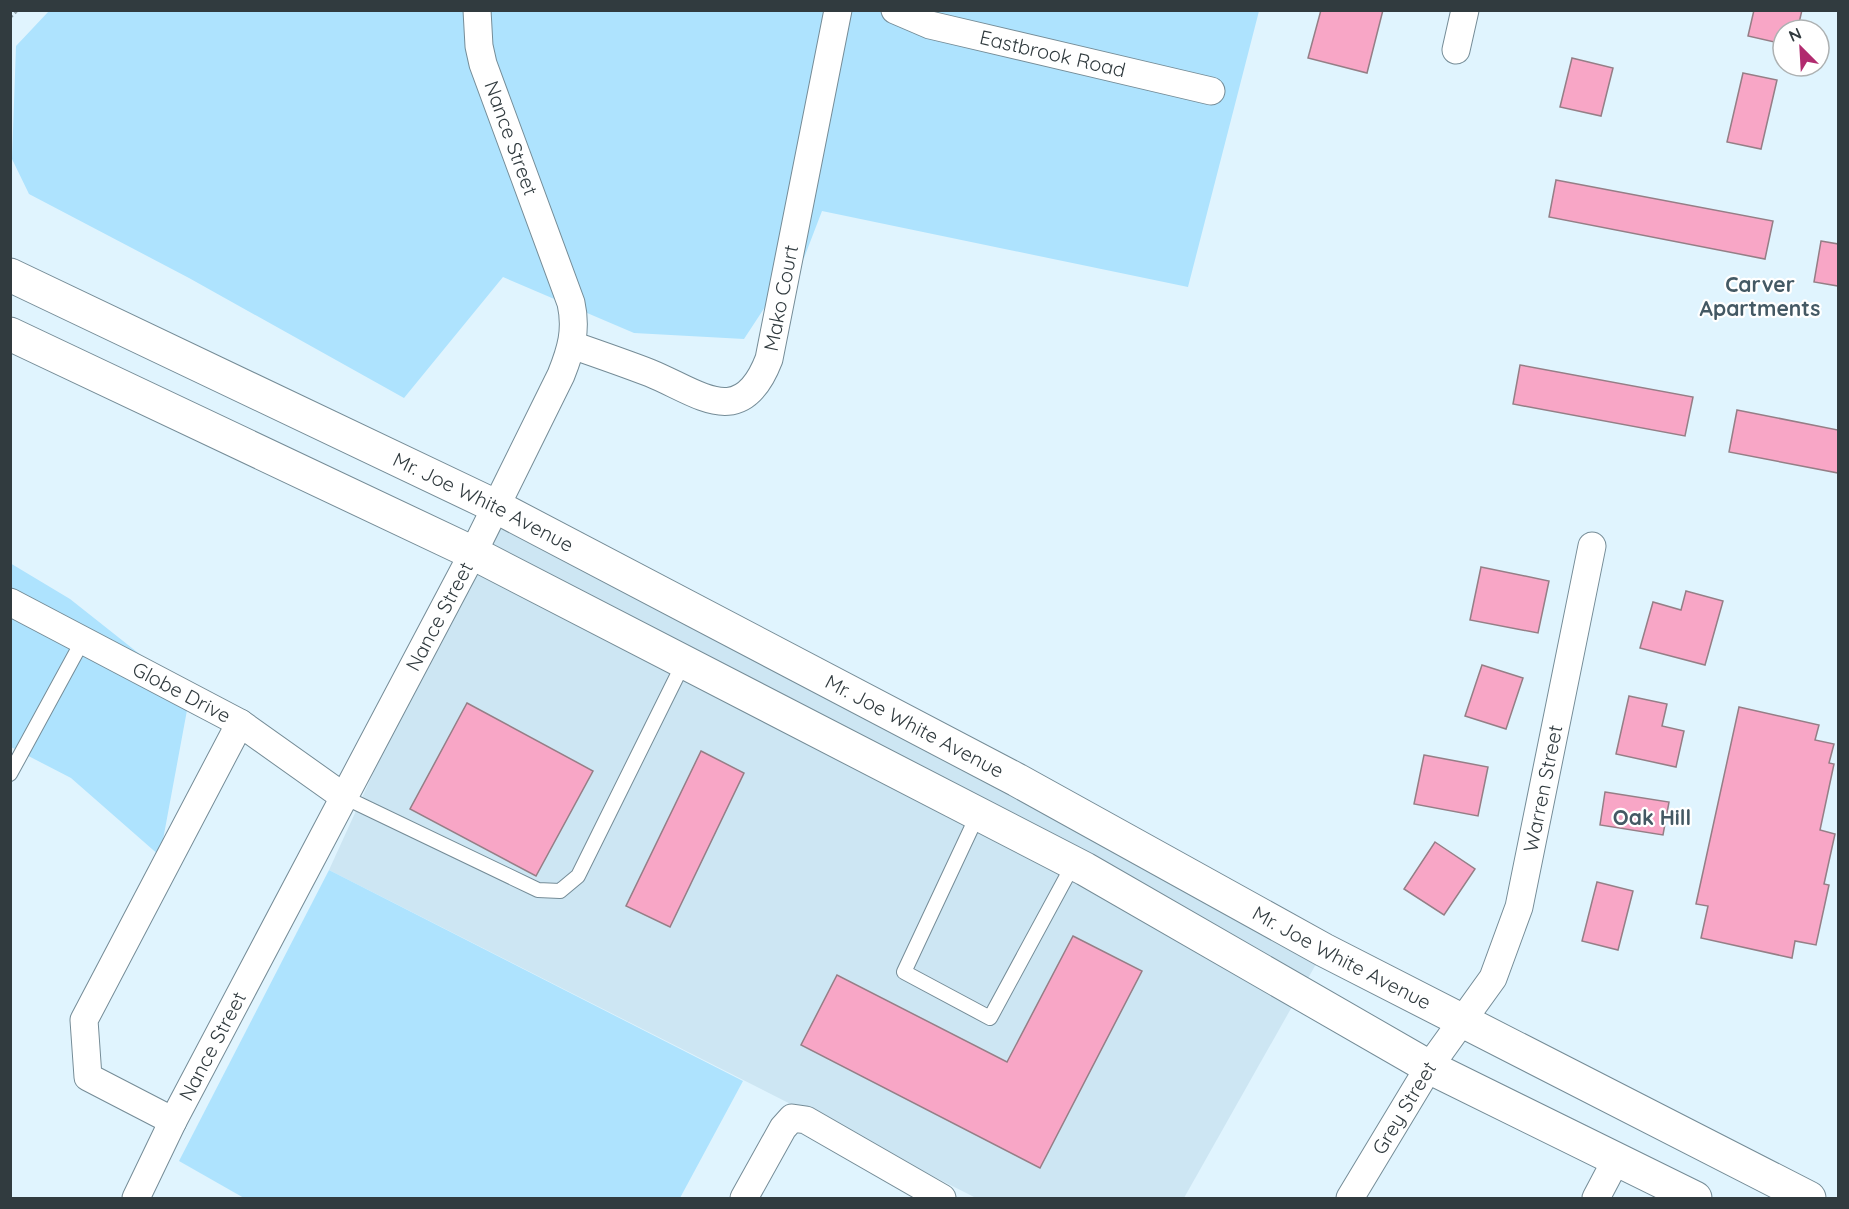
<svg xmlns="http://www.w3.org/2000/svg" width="1849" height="1209" font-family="Quicksand,sans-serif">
<rect width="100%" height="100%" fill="#e0f4fe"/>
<path fill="#cde6f3" d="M495,506L1324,950L1184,1198H976L329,870Z"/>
<g fill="#aee3fe">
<path d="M49,11H1259L1188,287L822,211L804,258L795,261L744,339L634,333L503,277L404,398L189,278L29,194L12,159L16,46Z"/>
<path d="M10,563L70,599L190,694L160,856L71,778L11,747Z"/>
<path d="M329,870L743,1081L680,1198H244L179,1161Z"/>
</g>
<g fill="#f8a6c6" stroke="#957e86" stroke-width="1.5">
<path d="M1321,10H1383L1367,73L1308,58Z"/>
<path d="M1754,10H1802L1799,23L1805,24L1804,30H1783V44L1748,36Z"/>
<path d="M1572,58L1613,68L1601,116L1560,107Z"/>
<path d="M1743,73L1777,80L1761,149L1727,142Z"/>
<path d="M1556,180L1773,221L1765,259L1549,217Z"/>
<path d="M1821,241L1838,244V286L1814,282Z"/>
<path d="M1520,365L1693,397L1685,436L1513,404Z"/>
<path d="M1737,410L1838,430V473L1729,452Z"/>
<path d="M1481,567L1549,581L1538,633L1470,620Z"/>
<path d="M1686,591L1723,601L1705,665L1640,648L1653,602L1681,610Z"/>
<path d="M1482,665L1523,678L1506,729L1465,716Z"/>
<path d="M1629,696L1667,704L1662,726L1684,731L1676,767L1616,754Z"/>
<path d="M467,703L593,771L536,876L410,809Z"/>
<path d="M1739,707L1819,725L1815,740L1834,744L1829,763L1834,764L1820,830L1835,834L1824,884L1829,885L1816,945L1795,941L1792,958L1701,938L1708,906L1696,904Z"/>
<path d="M701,751L744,773L670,927L626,906Z"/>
<path d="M1424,755L1488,767L1478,816L1414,804Z"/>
<path d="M1605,792L1669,802L1663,835L1600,825Z"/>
<path d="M1435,842L1475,869L1444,915L1404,889Z"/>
<path d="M1597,882L1633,891L1618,950L1582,941Z"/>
<path d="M1073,936L1142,971L1040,1168L801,1045L837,975L1007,1062Z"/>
</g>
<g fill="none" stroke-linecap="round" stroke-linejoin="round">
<defs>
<g id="service">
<path d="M10,774L83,640"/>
<path d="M344,797L538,890L560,891L578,876L684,662"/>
<path d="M978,814L904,972L990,1018L1074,863"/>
</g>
<g id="minor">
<path id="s1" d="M895,10L930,25L1211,91"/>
<path d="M1456,50L1465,10"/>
<path id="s2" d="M572,345C598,354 624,363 650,373C699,393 741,432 769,359L838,10"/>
<path id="s3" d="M10,602L240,723L344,797"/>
<path d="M173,1121L88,1077L84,1020L240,723"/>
<path id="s4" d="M136,1198L173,1121L473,553L561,375C571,350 577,330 571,303L483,64L479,46L477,10"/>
<path d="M744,1198L783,1128L792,1118L806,1120L942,1198"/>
<path id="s5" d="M1350,1198L1429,1067L1493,978L1519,907L1592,546"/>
<path d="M1596,1198L1616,1160"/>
</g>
<g id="secondary">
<path id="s6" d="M10,275L495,506L1017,780L1324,950L1809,1198"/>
<path d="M10,334L473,553L1085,869L1429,1067L1695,1198"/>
</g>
</defs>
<use href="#service" stroke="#758c97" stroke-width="16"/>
<use href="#minor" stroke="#758c97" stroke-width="29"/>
<use href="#secondary" stroke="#758c97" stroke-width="35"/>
<path stroke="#92a2a9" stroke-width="4" stroke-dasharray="3 3" stroke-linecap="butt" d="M10,17L17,10"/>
<use href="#service" stroke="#fff" stroke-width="14"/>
<use href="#minor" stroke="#fff" stroke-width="27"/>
<use href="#secondary" stroke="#fff" stroke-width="33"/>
</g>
<g text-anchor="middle" stroke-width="4.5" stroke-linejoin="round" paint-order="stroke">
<g font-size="20" fill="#313b3f" stroke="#fff">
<text dy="7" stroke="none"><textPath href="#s1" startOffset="164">Eastbrook Road</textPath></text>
<text transform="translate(511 138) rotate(70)" y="7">Nance Street</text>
<text dy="7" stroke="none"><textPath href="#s2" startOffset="291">Mako Court</textPath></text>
<text dy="7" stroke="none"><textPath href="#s6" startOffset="525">Mr. Joe White Avenue</textPath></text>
<text dy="7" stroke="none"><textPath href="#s4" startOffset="656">Nance Street</textPath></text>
<text dy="7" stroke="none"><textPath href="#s3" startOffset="194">Globe Drive</textPath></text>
<text dy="7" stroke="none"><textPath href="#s6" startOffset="1011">Mr. Joe White Avenue</textPath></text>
<text dy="7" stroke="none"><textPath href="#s5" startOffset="459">Warren Street</textPath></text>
<text dy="7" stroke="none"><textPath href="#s6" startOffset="1497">Mr. Joe White Avenue</textPath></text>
<text dy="7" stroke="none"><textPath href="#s4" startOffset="170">Nance Street</textPath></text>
<text dy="7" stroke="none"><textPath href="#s5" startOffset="105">Grey Street</textPath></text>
</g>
<g font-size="21" font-weight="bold" fill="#445964" stroke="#fff">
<text x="1760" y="292">Carver<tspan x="1760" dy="24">Apartments</tspan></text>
<text x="1652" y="825">Oak Hill</text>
</g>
</g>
<rect width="1849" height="1209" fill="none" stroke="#313b3f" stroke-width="24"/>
<g transform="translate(1801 48) rotate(336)"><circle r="28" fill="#ffffff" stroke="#adb1b2" stroke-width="1.5"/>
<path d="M0-4.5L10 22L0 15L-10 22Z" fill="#b12b6f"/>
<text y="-9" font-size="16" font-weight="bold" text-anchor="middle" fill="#313b3f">N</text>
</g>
</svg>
